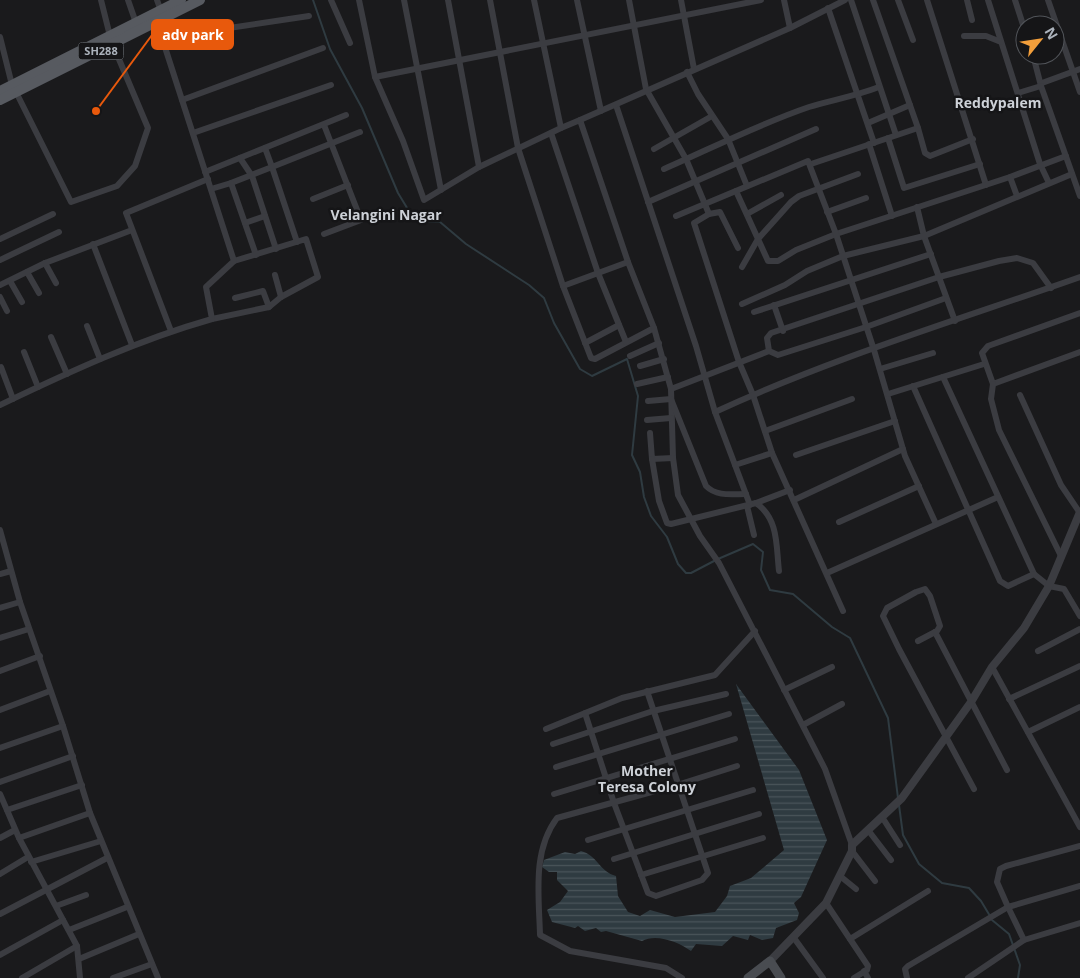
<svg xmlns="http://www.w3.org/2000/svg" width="1080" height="978" font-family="'Open Sans',sans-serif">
<defs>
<pattern id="water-rules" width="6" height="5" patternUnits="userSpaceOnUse" patternTransform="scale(1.25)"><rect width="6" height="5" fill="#2f3b41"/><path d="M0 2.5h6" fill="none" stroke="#4a555a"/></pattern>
</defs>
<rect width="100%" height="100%" fill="#1a1a1c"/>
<path fill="url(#water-rules)" d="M736,684L799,770L827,840L801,897L794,903L799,913L797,920L776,928L773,938L762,940L750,935L748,940L733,936L722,946L696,944L691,951C679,942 656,933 642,941L606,931L601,932L596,928L585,931L578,926L575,928L552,922L547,910L560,902L568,891L557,880V872H549L542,867L544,860L565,852L575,854L581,851C597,855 600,872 616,876L618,896L628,912L640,916L650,910L675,917L715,912L727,896L730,886L751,878L784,850Z"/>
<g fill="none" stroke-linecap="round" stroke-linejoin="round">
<g stroke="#2f3b41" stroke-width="2">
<path d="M313,0L330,49L362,108L398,193L415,221L440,222L466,244L529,285L544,298L554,323L580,369L592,376L627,359L638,396L632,455L640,472L644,497L651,516L667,537L678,564L686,573H691L714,561"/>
<path d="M718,559L753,544L763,552L761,570L770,590L793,594L832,627L850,638L888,718L898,798"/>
<path d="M899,805L903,835L919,864L942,883L969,888L981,901L990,916"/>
<path d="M992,920L1009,934L1020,965L1018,978"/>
</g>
<g stroke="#3b3c41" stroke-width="6">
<path d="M101,0L110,36"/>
<path d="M128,0L136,23"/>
<path d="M157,0L161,11"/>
<path d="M331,0L350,43"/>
<path d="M359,0L375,77L403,141L424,200L479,167L561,128"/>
<path d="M404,0L441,190"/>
<path d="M448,0L479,167"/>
<path d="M490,0L518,148L563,286L591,358L595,359L654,328L628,262L580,120L561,128L534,0"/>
<path d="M577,0L601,111"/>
<path d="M629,0L646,89L686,159L709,214"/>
<path d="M681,0L694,69"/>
<path d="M784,0L790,28"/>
<path d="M851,0L896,135"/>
<path d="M898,0L913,40"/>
<path d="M927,0L986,185"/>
<path d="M967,0L972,20"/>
<path d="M988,0L1040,164L1049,183"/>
<path d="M1015,0L1025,31"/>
<path d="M1048,0L1080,92"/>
<path d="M828,8L874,143"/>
<path d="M964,36H986L1001,42"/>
<path d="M0,37L12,85"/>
<path d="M162,38L309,16"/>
<path d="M1033,55L1041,86L1080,196"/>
<path d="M687,72L698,94L728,139L747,186"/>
<path d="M375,77L761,0"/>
<path d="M1042,83L1080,69"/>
<path d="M16,92L71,202L117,186L135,166L148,128L113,45"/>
<path d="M1018,93L1041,86"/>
<path d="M182,100L323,48"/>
<path d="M616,105L696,346L715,412L735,465"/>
<path d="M580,120L790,28L845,0"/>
<path d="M868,123L910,105"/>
<path d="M324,125L361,220L324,234"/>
<path d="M918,128L925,153L930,156L973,139"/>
<path d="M193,133L331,85"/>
<path d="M551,133L598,273L626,342"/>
<path d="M888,138L904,188L980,164"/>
<path d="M869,144L892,216"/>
<path d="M654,149L712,116"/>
<path d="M240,158L252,176L276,249"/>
<path d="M811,164L918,128L873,0"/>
<path d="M664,169C712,148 759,124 809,107C832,100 856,96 879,87"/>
<path d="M205,172L346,115"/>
<path d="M858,174L799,196L791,202L758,239L768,261H778L796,250L836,234L1010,177L1066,156"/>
<path d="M1010,177L1017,196"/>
<path d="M231,183L272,167L265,148"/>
<path d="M211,189L231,183L256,255"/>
<path d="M736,191L758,239L742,267"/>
<path d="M313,199L348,185"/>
<path d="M648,202L816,129"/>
<path d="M917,207L924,236L955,321"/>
<path d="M827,212L866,198"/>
<path d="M747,214L781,195"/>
<path d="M676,216L808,161L836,234L874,350L905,456L936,524"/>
<path d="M245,223L265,216"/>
<path d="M0,239L53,214"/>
<path d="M297,242L272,167L360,132"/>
<path d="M93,244L132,345"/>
<path d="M738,248L720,212L709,214L694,223L739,362L753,395L772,453L843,611"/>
<path d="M0,260L59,232"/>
<path d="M234,261L306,239L318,277L281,297L269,307L263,291L235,298"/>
<path d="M45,263L56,283"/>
<path d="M27,272L39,293"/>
<path d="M275,275L281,297"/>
<path d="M10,281L22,302"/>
<path d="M0,285L45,263L132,230"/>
<path d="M563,286L628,262"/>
<path d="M0,297L7,311"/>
<path d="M946,298L866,327L778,355L769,351L767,338L771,333L939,277L999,261L1017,258L1033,263L1051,288"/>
<path d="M742,304L785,285L807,271L843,256L924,236L1072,174"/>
<path d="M774,305L783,331"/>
<path d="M754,312L931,254"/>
<path d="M1080,313L988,346L982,353L993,384L1080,352"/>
<path d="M212,319L269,307"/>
<path d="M87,326L100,359"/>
<path d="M654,328L671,389"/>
<path d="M171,331L126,213L208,179"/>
<path d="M51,337L67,374"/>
<path d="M585,343L619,325"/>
<path d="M769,351L671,389L673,458L678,495L700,536L719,563L825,769L852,845"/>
<path d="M24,352L38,387"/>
<path d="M630,356L659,343"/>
<path d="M640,366L664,359"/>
<path d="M1,367L13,399"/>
<path d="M880,369L933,353"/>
<path d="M943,377L1034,574L1049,586L1064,589L1080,616"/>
<path d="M637,384L668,377"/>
<path d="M993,384L991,399L999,430L1061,556"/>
<path d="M913,386L1000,581L1008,586L1034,574"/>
<path d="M888,394L984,364"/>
<path d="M1020,395L1061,485L1080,513"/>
<path d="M648,401L671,399L706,486C717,497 732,494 746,494"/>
<path d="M0,405C69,372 138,340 212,319L206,287L234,261L162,38L152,21"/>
<path d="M715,412C832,358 958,320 1080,277"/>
<path d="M647,420L671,418"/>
<path d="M765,431L852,399"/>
<path d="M650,433L652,459L673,458"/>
<path d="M796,455L895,421"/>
<path d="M652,459L659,501L667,523L671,524L756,503C779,519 776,546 779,571"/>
<path d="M794,500L903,449"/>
<path d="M756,503L790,490"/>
<path d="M750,505L735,465L772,453"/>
<path d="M747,506L754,535"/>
<path d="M839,522L919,486"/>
<path d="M0,530L20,602L63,726L90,813L158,978"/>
<path d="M827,573L998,497"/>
<path d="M0,574L11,571"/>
<path d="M0,608L20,602"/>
<path d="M935,632L1007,770"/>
<path d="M0,638L29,629"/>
<path d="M918,641L937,631L940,626L930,596L925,589L916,592L887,608L883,616L899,649L974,789"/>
<path d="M1038,651L1080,629"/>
<path d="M992,667L1080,827"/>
<path d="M0,671L40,656"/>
<path d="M784,690L832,667"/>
<path d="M1009,699L1080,666"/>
<path d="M0,710L50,691"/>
<path d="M585,713L614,803L648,893L656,896L702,880L708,873L647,691"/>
<path d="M803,725L842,704"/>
<path d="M546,729L622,698L715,675L755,631"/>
<path d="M1028,732L1080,707"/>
<path d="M553,744L653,711L726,694"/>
<path d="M0,748L63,726"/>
<path d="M556,767L729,714"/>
<path d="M0,782L73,756"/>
<path d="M0,794L19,838L77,946L80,978"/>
<path d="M554,794L735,739"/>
<path d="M7,810L82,785"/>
<path d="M882,817L900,845"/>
<path d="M868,830L891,860"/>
<path d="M0,838L15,830"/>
<path d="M19,838L90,813"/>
<path d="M588,840L753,790"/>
<path d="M852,851L875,881"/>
<path d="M614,859L759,814"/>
<path d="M31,862L101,841"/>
<path d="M0,874L28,857"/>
<path d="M641,875L763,838"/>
<path d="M840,876L856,889"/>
<path d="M826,903L868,966L867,970L854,978"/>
<path d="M56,906L86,895"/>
<path d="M0,914L107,858"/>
<path d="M69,930L127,907"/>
<path d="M794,938L823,978"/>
<path d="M850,939L928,891"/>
<path d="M1024,940L1008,907L1080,886"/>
<path d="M0,955L63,920"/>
<path d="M79,959L139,934"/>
<path d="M864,971L868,978"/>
<path d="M22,978L77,946"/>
<path d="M113,978L152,964"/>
<path d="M682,978L666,968L570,951L540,935C539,896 532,851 557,818L677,785L737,766"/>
<path d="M907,978L905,969L908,966L1008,907L997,882L1000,869L1006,866L1080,846"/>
<path d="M968,978L1024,940L1080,923"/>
</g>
<path stroke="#3b3c41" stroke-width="8" d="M770,961L826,903L852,851V845L902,798L971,702L992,667L1024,628L1049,586L1080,512"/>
<path stroke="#494c51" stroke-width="9" d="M748,978L770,961L781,978"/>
<g stroke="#575a60" stroke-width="10">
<path d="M0,91L181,0"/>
<path d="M0,100L200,0"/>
</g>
</g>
<g text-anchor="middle" stroke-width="5" stroke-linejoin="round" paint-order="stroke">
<rect fill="#151517" stroke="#7f848a" stroke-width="1" x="78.5" y="42.5" width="45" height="17" rx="4"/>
<g font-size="11" font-weight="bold" fill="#acb3bc">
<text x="101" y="55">SH288</text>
</g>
<g font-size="14" font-weight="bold" fill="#cdd1d7" stroke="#151517">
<text x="998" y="108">Reddypalem</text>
<text x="386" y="220">Velangini Nagar</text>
<text x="647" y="776">Mother<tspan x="647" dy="16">Teresa Colony</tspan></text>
</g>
</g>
<path fill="none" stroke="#e8590c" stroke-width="2" d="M96 111L152 35"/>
<circle fill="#e8590c" stroke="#151517" stroke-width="2" cx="96" cy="111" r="5"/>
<rect fill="#e8590c" stroke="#e8590c" stroke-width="2" x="152" y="20" width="81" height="29" rx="5"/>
<g font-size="14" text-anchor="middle" font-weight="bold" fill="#fff">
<text x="193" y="40">adv park</text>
</g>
<g transform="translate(1040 40) rotate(60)"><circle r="24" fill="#151517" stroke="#515459"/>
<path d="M0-4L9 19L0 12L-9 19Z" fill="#f39f3b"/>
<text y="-8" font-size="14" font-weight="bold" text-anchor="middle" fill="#acb3bc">N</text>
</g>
</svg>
